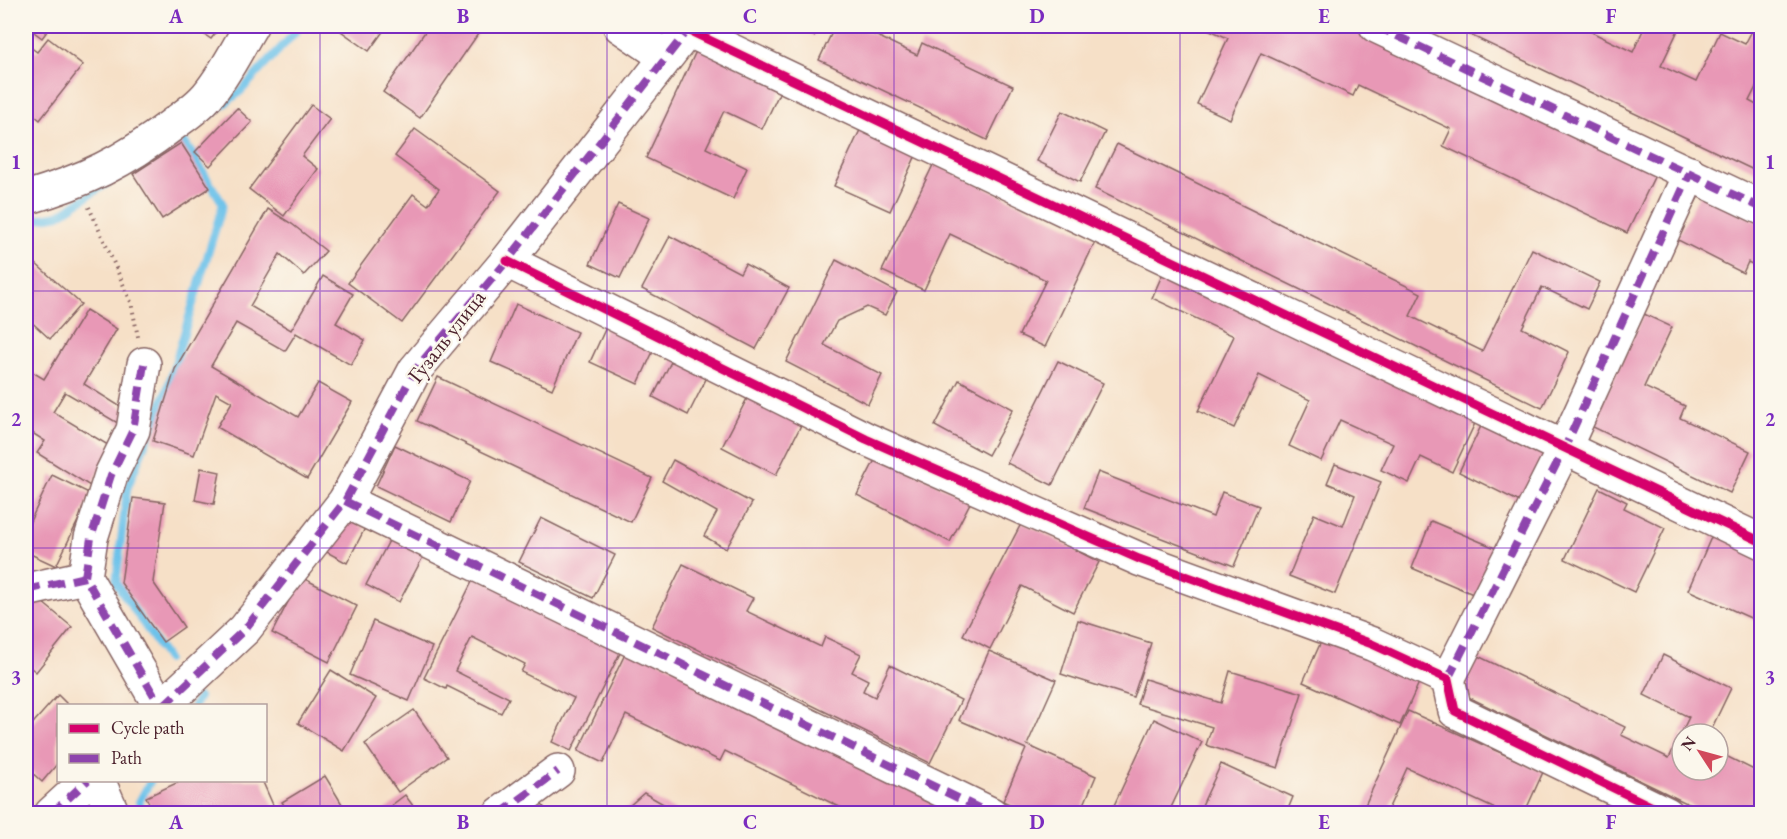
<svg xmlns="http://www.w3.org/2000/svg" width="1787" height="839" font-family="'EB Garamond',serif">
<rect width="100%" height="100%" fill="#fbf7ec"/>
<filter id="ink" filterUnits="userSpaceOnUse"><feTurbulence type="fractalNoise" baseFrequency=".0167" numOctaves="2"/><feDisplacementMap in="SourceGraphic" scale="12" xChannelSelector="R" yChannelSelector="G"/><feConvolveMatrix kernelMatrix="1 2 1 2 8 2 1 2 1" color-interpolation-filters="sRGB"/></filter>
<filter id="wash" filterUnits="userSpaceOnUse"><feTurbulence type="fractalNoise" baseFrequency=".008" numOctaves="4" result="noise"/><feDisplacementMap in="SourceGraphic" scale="24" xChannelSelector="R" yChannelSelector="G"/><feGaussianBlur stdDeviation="1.35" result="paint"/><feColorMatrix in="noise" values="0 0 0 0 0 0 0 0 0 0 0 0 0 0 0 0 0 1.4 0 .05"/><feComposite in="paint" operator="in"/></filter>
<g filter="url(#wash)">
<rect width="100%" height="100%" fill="#f6e0c7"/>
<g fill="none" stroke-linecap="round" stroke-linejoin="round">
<g stroke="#6dc2ea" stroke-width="8">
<path d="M210,115L241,91L301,26"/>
<path d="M26,221L59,215L108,183"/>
<path d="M167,659L116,583L127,489L167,390L223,204L181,136L187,131"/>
<path d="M194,706L199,697"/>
<path d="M144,814L139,802L151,780"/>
</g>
</g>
<g id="blocks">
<g fill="#e898b6">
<path d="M26,26H51L42,38Z"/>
<path d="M192,26H221L211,39Z"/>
<path d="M345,26H387L369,51L341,31Z"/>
<path d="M429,26H466L478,34L420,118L383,92Z"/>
<path d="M795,26H819L814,36Z"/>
<path d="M835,26H856L917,55L922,43L1013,86L987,140L819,60Z"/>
<path d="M1201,26H1351L1657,171L1627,233L1443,146L1451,129L1358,85L1353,96L1261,53L1230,119L1197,104L1228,38Z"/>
<path d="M1472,26H1579L1633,52L1645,26H1680L1661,66L1696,82L1720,32L1745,44L1753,29L1762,34V75L1749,101L1762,108V174L1468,34Z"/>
<path d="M48,38L83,65L40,120L34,115L26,125V52L30,47L37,52Z"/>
<path d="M698,47L782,87L762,129L724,111L706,148L747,168L733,199L646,158Z"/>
<path d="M311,105L330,119L302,156L318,169L284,216L249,189Z"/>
<path d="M237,108L252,122L210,166L195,152Z"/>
<path d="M1062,111L1105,132L1080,182L1037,161Z"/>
<path d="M861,128L917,153L890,211L834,186Z"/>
<path d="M415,129L500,191L402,323L348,283L413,194L428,205L439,189L395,156Z"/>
<path d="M181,143L210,188L162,219L133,174Z"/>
<path d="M1117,144L1421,293L1410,316L1482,351L1532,249L1600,282L1587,309L1542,287L1522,328L1569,352L1542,408L1095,189Z"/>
<path d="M934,163L1096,240L1045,347L1019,335L1046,280L950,234L924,290L882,271Z"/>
<path d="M1701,192L1762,224V269L1748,262L1743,273L1676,239Z"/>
<path d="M618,204L649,218L620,278L590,264Z"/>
<path d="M268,209L292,224L326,251L304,275L280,254L250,306L291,330L323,276L353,294L336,323L365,340L351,365L296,333L285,351L236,323L211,366L298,417L318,383L352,402L307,479L217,427L232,402L216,393L194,455L153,441L175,369Z"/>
<path d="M670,236L740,273L745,264L789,288L756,349L642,289Z"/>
<path d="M26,255L81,304L50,339L26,317Z"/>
<path d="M836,260L897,292L885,315L867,307L837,321L824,345L882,375L868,404L786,362Z"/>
<path d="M1163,273L1476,421L1452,472L1421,457L1409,483L1381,470L1393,444L1340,420L1321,461L1289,446L1310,400L1259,375L1234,428L1198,411L1234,336L1152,298Z"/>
<path d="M516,304L577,332L552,389L491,362Z"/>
<path d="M86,310L117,329L84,384L129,412L121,425L65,392L53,412L113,448L90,486L37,453L45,441L26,429V368L44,379Z"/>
<path d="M1644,314L1672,327L1644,387L1685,406L1680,418L1750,451L1730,493L1591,426Z"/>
<path d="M608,323L656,345L638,384L590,362Z"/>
<path d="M674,356L709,373L688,415L653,397Z"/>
<path d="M1058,361L1103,383L1052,485L1007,463Z"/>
<path d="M438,377L652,478L631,522L417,421Z"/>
<path d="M959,380L1013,409L988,455L935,426Z"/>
<path d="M753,387L806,415L776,475L722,447Z"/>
<path d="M1483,422L1546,453L1522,503L1459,472Z"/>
<path d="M395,445L470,481L451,522L376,486Z"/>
<path d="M878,454L971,501L950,542L857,495Z"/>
<path d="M673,460L752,503L726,549L704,536L717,512L662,481Z"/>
<path d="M1335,464L1381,482L1335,594L1289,576L1314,514L1343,526L1355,495L1327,483Z"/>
<path d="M201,468L220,472L214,504L195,500Z"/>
<path d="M1098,472L1213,517L1222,492L1259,506L1234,566L1084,508Z"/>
<path d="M52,475L91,494L56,566L26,552V530Z"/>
<path d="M1599,488L1627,502L1624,508L1665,528L1634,592L1565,559Z"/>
<path d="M133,498L165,502L153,582L184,627L163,642L121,583Z"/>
<path d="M341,515L365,528L347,563L323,550Z"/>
<path d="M541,518L615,555L593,598L519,562Z"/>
<path d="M1431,521L1500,550L1480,597L1412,568Z"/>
<path d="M1022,522L1099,562L1073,612L1022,586L990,649L963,635Z"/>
<path d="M1713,533L1762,555V605L1755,620L1688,590Z"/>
<path d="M392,535L425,553L399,602L366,585Z"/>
<path d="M683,564L753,598L746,611L821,647L825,637L861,654L852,672L868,680L863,691L875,697L890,665L961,700L930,763L652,627Z"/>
<path d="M475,576L622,649L571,751L552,742L574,698L521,672L525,664L472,637L455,671L509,698L501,713L447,686L446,689L424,678Z"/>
<path d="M301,577L357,606L329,662L272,633Z"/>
<path d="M30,592L72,627L36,672L26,664V598Z"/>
<path d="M1078,620L1151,643L1133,697L1061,674Z"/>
<path d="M373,621L432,647L409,701L350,675Z"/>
<path d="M1325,633L1422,676L1400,725L1303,682Z"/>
<path d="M629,646L973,814H854L725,751L720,761L626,715L603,763L578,751Z"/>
<path d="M989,651L1056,680L1027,745L1096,776L1080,814H1030L1003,801L1026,749L959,720Z"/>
<path d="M1663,655L1731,688L1709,734H1682V770H1718V752L1762,774V814H1709L1460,693L1478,656L1625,727L1621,735L1669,758L1689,717L1644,695Z"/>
<path d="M331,670L376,698L344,751L298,723Z"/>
<path d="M1230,671L1302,693L1278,768L1206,745L1212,727L1137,704L1145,679L1221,703Z"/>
<path d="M58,695L69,706H58V763L42,782L26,767V731Z"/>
<path d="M414,710L447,757L398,792L365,744Z"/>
<path d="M1408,711L1543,772L1524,814H1506L1407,768L1386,814H1361Z"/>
<path d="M1154,719L1202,742L1168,814H1110Z"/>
<path d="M1221,764L1293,797L1286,814H1198Z"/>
<path d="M325,776L348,814H289L282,802Z"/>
<path d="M183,780H262L277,814H154L146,797Z"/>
<path d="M644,793L681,814H620Z"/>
<path d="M405,795L419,814H380Z"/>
<path d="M540,802L549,814H524Z"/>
</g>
</g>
</g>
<g filter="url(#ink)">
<use href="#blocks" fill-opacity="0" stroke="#866362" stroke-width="1.5"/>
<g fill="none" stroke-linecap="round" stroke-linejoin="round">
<defs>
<g id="minor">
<path d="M620,26L666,57"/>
<path d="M1376,26L1762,208"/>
<path d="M688,30L1762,542"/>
<path d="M26,198C84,181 124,162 172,125C184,116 198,107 207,96C225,75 237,49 251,26"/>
<path d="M507,261L866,439L1139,559L1372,644L1448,679L1455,711L1667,814"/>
<path d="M144,364L133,430L111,475L91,538L85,577L160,706"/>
<path d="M345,501L991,814"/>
<path d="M26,590L85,577"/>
<path d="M1448,679L1565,447L1690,173"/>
<path d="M163,706L245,629L345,501L415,370L507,261L691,26"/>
<path d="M98,780L113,814"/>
<path d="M51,814L88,780"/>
<path d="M500,814L558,771"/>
</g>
</defs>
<use href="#minor" stroke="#866362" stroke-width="36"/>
<path stroke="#866362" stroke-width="4" stroke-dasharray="1.5 4.5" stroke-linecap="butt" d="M89,207L131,302L138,337"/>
<use href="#minor" stroke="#fff" stroke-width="33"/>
<g stroke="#8e44ad" stroke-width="8" stroke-dasharray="15 8" stroke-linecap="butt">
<path d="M1376,26L1762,208"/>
<path d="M144,364L133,430L111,475L91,538L85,577L160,706"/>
<path d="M345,501L991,814"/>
<path d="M26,590L85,577"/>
<path d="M1448,679L1565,447L1690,173"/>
<path d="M163,706L245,629L345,501L415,370L507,261L691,26"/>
<path d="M51,814L88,780"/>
<path d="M500,814L558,771"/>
</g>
<defs>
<g id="cycleway">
<path d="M688,30L1762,542"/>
<path d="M507,261L866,439L1139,559L1372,644L1448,679L1455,711L1667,814"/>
</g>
</defs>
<use href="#cycleway" stroke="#fbf7ec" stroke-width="13"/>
<use href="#cycleway" stroke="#d6006c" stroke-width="9"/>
</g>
</g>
<path fill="none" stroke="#7b2cbf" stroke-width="1.5" stroke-opacity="0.55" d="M320,26V814M607,26V814M894,26V814M1180,26V814M1467,26V814M26,291H1762M26,548H1762"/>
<g text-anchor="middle" stroke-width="5" stroke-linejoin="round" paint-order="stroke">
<g font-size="22" fill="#4a1f2b" stroke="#fbf7ec">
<text transform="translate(446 336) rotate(-52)" y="8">Гузаль улица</text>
</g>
</g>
<rect width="1787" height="839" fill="none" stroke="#fbf7ec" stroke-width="66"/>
<rect x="57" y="704" width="210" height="78" fill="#fbf7ec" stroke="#b4a19f" stroke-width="1.5"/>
<rect x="69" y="724" width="30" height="9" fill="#d6006c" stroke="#b4a19f" stroke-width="1.5"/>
<text x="111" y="734" font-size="18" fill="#4a1f2b">Cycle path</text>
<rect x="69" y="754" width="30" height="9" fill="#8e44ad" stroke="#b4a19f" stroke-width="1.5"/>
<text x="111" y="764" font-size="18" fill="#4a1f2b">Path</text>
<g transform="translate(1700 752) rotate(306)"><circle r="28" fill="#fbf7ec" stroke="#b4a19f" stroke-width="1.5"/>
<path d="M0-4.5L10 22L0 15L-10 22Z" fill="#d1495b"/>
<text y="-9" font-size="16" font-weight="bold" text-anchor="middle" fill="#4a1f2b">N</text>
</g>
<rect x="33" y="33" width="1721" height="773" fill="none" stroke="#7b2cbf" stroke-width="2"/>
<g font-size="20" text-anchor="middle" font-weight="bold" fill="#7b2cbf">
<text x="176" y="23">A</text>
<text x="463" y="23">B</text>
<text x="750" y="23">C</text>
<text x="1037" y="23">D</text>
<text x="1324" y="23">E</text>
<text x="1611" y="23">F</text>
<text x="16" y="169">1</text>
<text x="1770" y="169">1</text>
<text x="16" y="426">2</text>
<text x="1770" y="426">2</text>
<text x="16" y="684">3</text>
<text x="1770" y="684">3</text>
<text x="176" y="829">A</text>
<text x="463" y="829">B</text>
<text x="750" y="829">C</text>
<text x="1037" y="829">D</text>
<text x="1324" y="829">E</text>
<text x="1611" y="829">F</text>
</g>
</svg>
